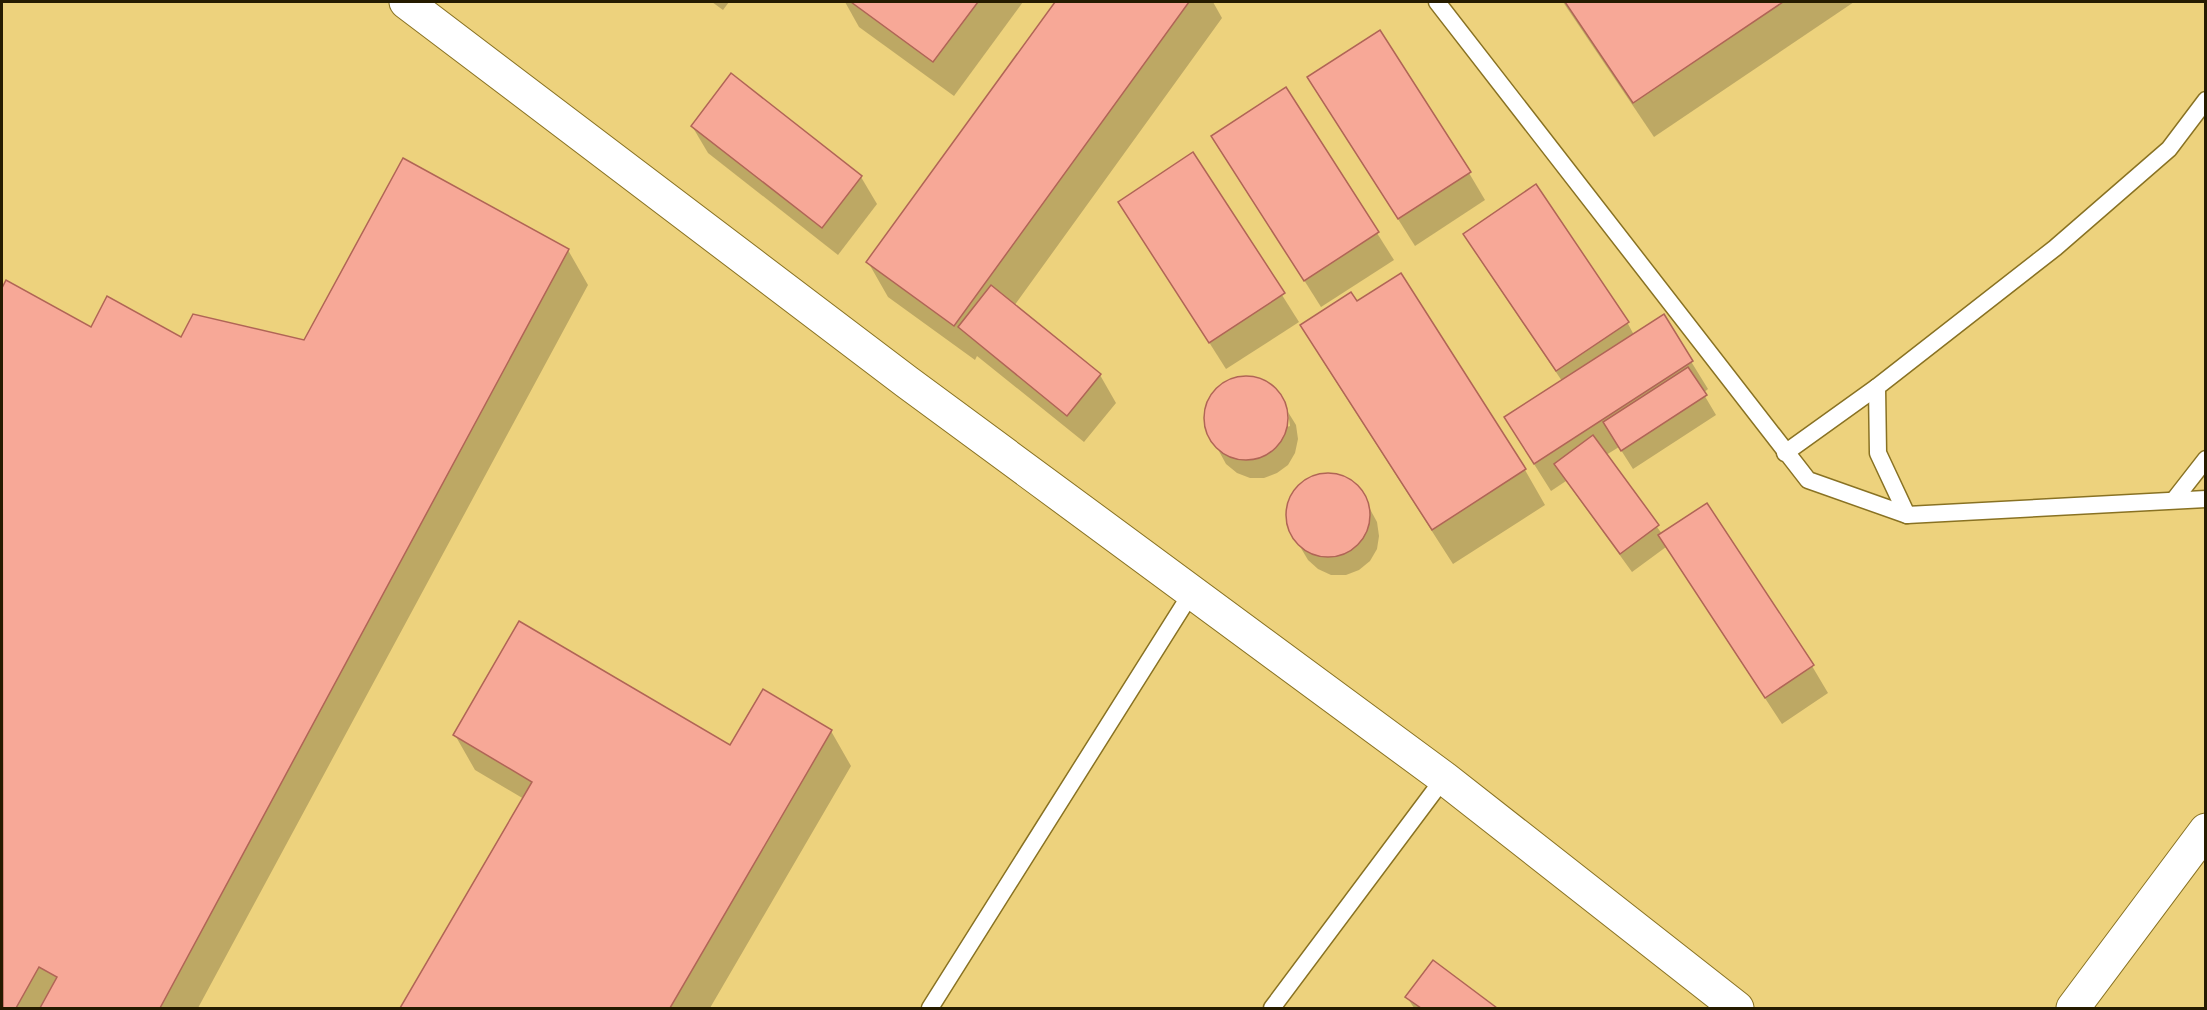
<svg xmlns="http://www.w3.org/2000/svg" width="2207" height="1010" font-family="'Fira Sans Condensed',sans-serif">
<rect width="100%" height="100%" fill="#f6de91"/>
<rect fill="#edd27d" x="2" y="2" width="2203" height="1006"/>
<g fill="#0003">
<path d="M712,2H729L723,10Z"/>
<path d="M845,2H1023L954,96L859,27Z"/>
<path d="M1057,2H1213L1222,18L1014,306L1100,375L1116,403L1084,442L977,356L975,360L888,297L868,262Z"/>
<path d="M1563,2H1854L1654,137Z"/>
<path d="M1309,78L1469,173L1485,200L1415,246Z"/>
<path d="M1286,89L1394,260L1321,307L1213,136Z"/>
<path d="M692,126L861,177L877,204L838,255L708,153Z"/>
<path d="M1193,154L1299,322L1226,369L1120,202Z"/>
<path d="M1465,234L1627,322L1634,335L1663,316L1708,389L1703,393L1716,415L1633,469L1619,447L1606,455L1662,534L1812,666L1828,693L1782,724L1666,547L1632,572L1566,481L1551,491L1522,445L1562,381L1481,261Z"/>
<path d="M568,250L588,285L198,1008H2V291L6,282L92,329L182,339L305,342Z"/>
<path d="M1400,275L1525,470L1545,505L1453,564L1322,360L1302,325L1357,303Z"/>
<path d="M1239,378H1253L1266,384L1277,393L1285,407L1287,427L1290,426L1288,412L1296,425L1298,439L1295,453L1288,465L1277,473L1264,478H1250L1237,473L1226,464L1208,431L1205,417L1208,404L1215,391L1226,383Z"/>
<path d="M1322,475H1335L1348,480L1359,489L1377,522L1379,536L1377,549L1370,561L1359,570L1346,575H1331L1318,569L1308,560L1289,528L1287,514L1290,500L1297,488L1308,479Z"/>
<path d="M831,731L851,766L710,1008H402L524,799L475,770L455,735L731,747Z"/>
<path d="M1433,962L1495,1008H1414L1407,997Z"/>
</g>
<g fill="#f7a897" stroke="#b06556" stroke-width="1.5">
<path d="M851,2H978L933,62Z"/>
<path d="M1055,2H1189L954,326L866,262Z"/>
<path d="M1565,2H1783L1633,103Z"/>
<path d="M1380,30L1471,172L1398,219L1307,77Z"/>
<path d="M731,73L862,176L822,228L691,126Z"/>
<path d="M1286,87L1379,232L1304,281L1211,136Z"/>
<path d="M1193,152L1285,293L1209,343L1118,202Z"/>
<path d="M403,158L569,249L160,1008H40L57,977L39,967L16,1008H3L2,288L6,280L91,327L107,296L181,337L193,314L304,340Z"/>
<path d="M1536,184L1629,322L1556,371L1463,234Z"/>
<path d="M1401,273L1526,469L1432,530L1300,325L1351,292L1357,301Z"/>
<path d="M991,285L1101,374L1067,416L958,327Z"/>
<path d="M1664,314L1693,361L1534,464L1504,417Z"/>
<path d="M1688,367L1707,395L1621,451L1603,422Z"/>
<circle cx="1246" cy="418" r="42"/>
<path d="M1593,435L1659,525L1620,554L1554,464Z"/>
<circle cx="1328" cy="515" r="42"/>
<path d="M1707,503L1814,665L1765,698L1658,535Z"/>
<path d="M519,621L730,745L763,689L832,730L670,1008H400L532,782L453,735Z"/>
<path d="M1433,960L1497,1008H1421L1405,997Z"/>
</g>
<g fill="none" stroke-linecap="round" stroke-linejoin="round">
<defs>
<g id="service">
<path d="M1437,2L1808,480L1907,515L2206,499"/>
<path d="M1785,453L1877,387"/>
<path d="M2174,500L2206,459"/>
<path d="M1907,515L1878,453L1877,387L2055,248L2169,149L2206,100"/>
<path d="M930,1008L1192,592"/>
<path d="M1272,1008L1444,778"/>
</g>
<g id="tertiary">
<path d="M406,2L907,382L1444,778L1737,1008"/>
<path d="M2073,1008L2206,830"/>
</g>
</defs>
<use href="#service" stroke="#897223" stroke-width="19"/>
<use href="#tertiary" stroke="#897223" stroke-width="35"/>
<use href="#service" stroke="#fff" stroke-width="16"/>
<use href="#tertiary" stroke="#fff" stroke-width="33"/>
</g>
<rect width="2207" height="1010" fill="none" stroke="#251b00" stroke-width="6"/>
</svg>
